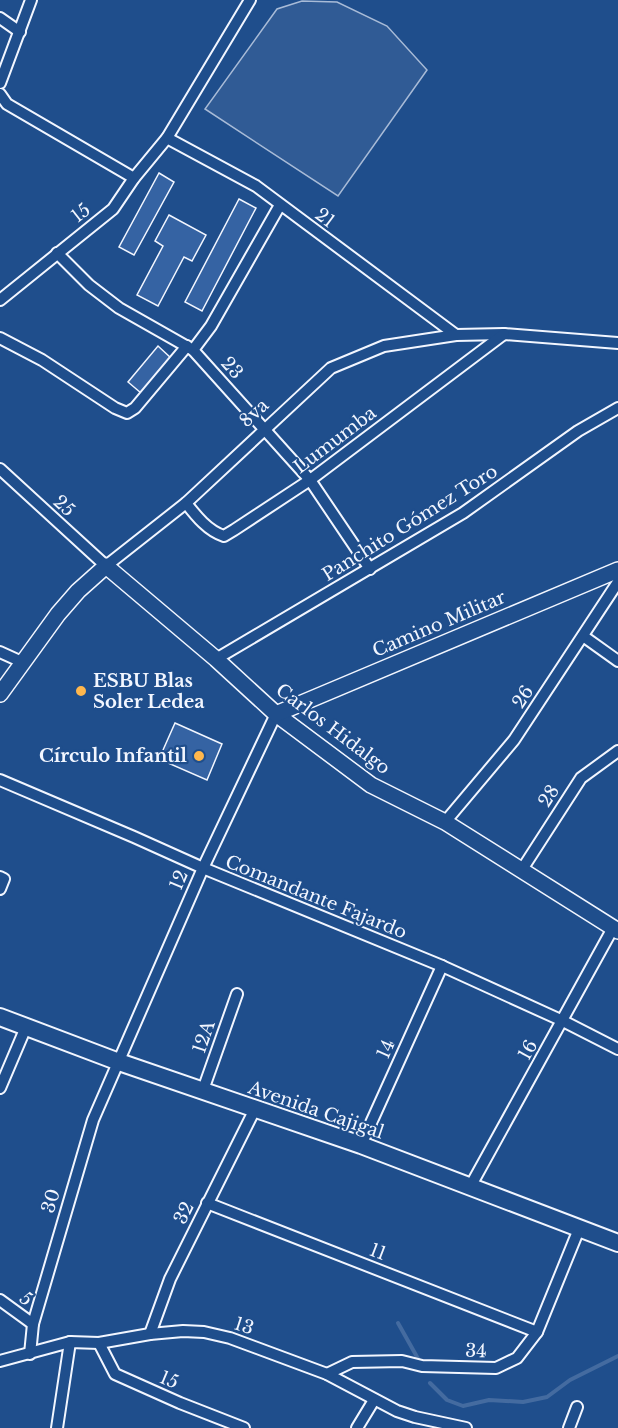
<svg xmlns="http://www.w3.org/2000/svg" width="618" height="1428" font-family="'Libre Baskerville',serif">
<rect width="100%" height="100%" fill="#1f4e8c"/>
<path fill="#305b95" stroke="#a8bbd7" stroke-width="1.5" d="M302,1L337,2L387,26L427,70L338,196L205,109L277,9Z"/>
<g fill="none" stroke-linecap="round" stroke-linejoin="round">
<g stroke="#446ba0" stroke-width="4">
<path d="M398,1323L421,1364"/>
<path d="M430,1383L447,1400L463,1406L489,1400L523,1402L547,1397L570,1380L618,1356"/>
</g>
</g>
<g fill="#3563a3" stroke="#f2f6ff" stroke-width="1.5">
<path d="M159,173L174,182L134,255L119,247Z"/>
<path d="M239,199L256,208L202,311L185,302Z"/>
<path d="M169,215L206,235L192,261L184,257L158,306L137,295L163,246L155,241Z"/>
<path d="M158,346L171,358L141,393L128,382Z"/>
<path d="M175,723L222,744L207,780L159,759Z"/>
</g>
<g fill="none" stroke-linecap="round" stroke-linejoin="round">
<defs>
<g id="street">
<path d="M0,18L20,32"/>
<path d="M0,83L31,0"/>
<path d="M0,94L7,104L134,178"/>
<path d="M167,138L256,186L456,335"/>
<path d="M57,253L89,285L119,308L193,350L310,480L370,569"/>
<path d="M0,300L113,209L134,178L167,138L250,0"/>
<path d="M0,338L42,360L115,408L127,413L135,408L187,346"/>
<path d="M193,350L211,326L280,205"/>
<path d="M0,469L106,566L186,503L331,368L384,346L456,335L504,334L618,343"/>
<path d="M186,503C196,516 208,531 224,536L234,530L310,480L504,334"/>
<path d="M583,636L618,661"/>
<path d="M0,652L22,662"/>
<path d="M216,659L463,513L578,431L618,408"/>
<path d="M0,780L134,837L203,868L442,966L563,1021L618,1049"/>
<path d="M445,822L514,740L618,582"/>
<path d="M521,871L581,778L618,751"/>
<path d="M0,877L4,879L0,889"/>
<path d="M0,1088L26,1027"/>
<path d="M203,1090L237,994"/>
<path d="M361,1145L442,966"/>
<path d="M470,1187L613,928"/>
<path d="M207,1203L537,1332"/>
<path d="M0,1300L33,1324"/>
<path d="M150,1334L170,1279L255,1109"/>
<path d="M99,1343L115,1374L180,1403L244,1428"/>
<path d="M30,1354L33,1324L93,1120L203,868L276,714"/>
<path d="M0,1361L70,1342L99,1343L150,1334L183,1331L204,1332L230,1338L327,1374L397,1411L415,1417L466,1428"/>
<path d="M327,1374L352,1362L402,1361L422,1366L496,1368L517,1358L537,1332L579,1229"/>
<path d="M57,1428L70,1342"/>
<path d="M357,1428L374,1400"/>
<path d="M569,1428L577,1407"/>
</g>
<g id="secondary">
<path d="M0,694L58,614L78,591L106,566L216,659L276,714L371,785L445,822L618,931"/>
<path d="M276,714L618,570"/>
</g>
<path id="primary" d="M0,1017L119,1062L361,1145L618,1243"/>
</defs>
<use href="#street" stroke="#f2f6ff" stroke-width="14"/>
<use href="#secondary" stroke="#f2f6ff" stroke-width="18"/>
<use href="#primary" stroke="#f2f6ff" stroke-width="20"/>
<use href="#street" stroke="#1f4e8c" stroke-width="10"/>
<use href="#secondary" stroke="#1f4e8c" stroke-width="15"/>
<use href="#primary" stroke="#1f4e8c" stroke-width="16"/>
</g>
<g fill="#ffb74d" stroke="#1f4e8c" stroke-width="2">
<circle cx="81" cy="691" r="6"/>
<circle cx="199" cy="756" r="6"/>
</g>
<g text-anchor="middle" stroke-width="4.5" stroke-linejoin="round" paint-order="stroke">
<g font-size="18" fill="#f2f6ff" stroke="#1f4e8c">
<text transform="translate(81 213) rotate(-38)" y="6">15</text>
<text transform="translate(325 218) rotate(37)" y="6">21</text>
<text transform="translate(232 368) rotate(48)" y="6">23</text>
<text transform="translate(254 413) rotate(-43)" y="6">8va</text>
<text transform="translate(335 440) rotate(-37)" y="6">Lumumba</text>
<text transform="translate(64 506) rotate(42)" y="6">25</text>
<text transform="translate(410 523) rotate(-32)" y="6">Panchito Gómez Toro</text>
<text transform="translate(439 624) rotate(-23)" y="6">Camino Militar</text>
<text transform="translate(523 697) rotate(-56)" y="6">26</text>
<text transform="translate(333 729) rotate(37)" y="6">Carlos Hidalgo</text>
<text transform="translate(549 796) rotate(-57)" y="6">28</text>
<text transform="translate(179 880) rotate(-67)" y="6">12</text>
<text transform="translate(316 897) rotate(22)" y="6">Comandante Fajardo</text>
<text transform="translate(204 1037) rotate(-71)" y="6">12A</text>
<text transform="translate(386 1049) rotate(-66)" y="6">14</text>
<text transform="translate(528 1050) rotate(-61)" y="6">16</text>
<text transform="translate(316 1110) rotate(19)" y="6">Avenida Cajigal</text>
<text transform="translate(51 1201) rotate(-73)" y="6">30</text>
<text transform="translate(184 1213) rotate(-64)" y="6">32</text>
<text transform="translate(378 1252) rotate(21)" y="6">11</text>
<text transform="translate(26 1299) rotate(36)" y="6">5</text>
<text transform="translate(244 1326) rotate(18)" y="6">13</text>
<text transform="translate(476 1351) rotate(2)" y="6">34</text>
<text transform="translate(169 1380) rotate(23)" y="6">15</text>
</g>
<g font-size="18" font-weight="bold" fill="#f2f6ff" stroke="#1f4e8c" text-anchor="start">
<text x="93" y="687">ESBU Blas<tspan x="93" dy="21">Soler Ledea</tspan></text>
<text x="187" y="762" text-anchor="end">Círculo Infantil</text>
</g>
</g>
</svg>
